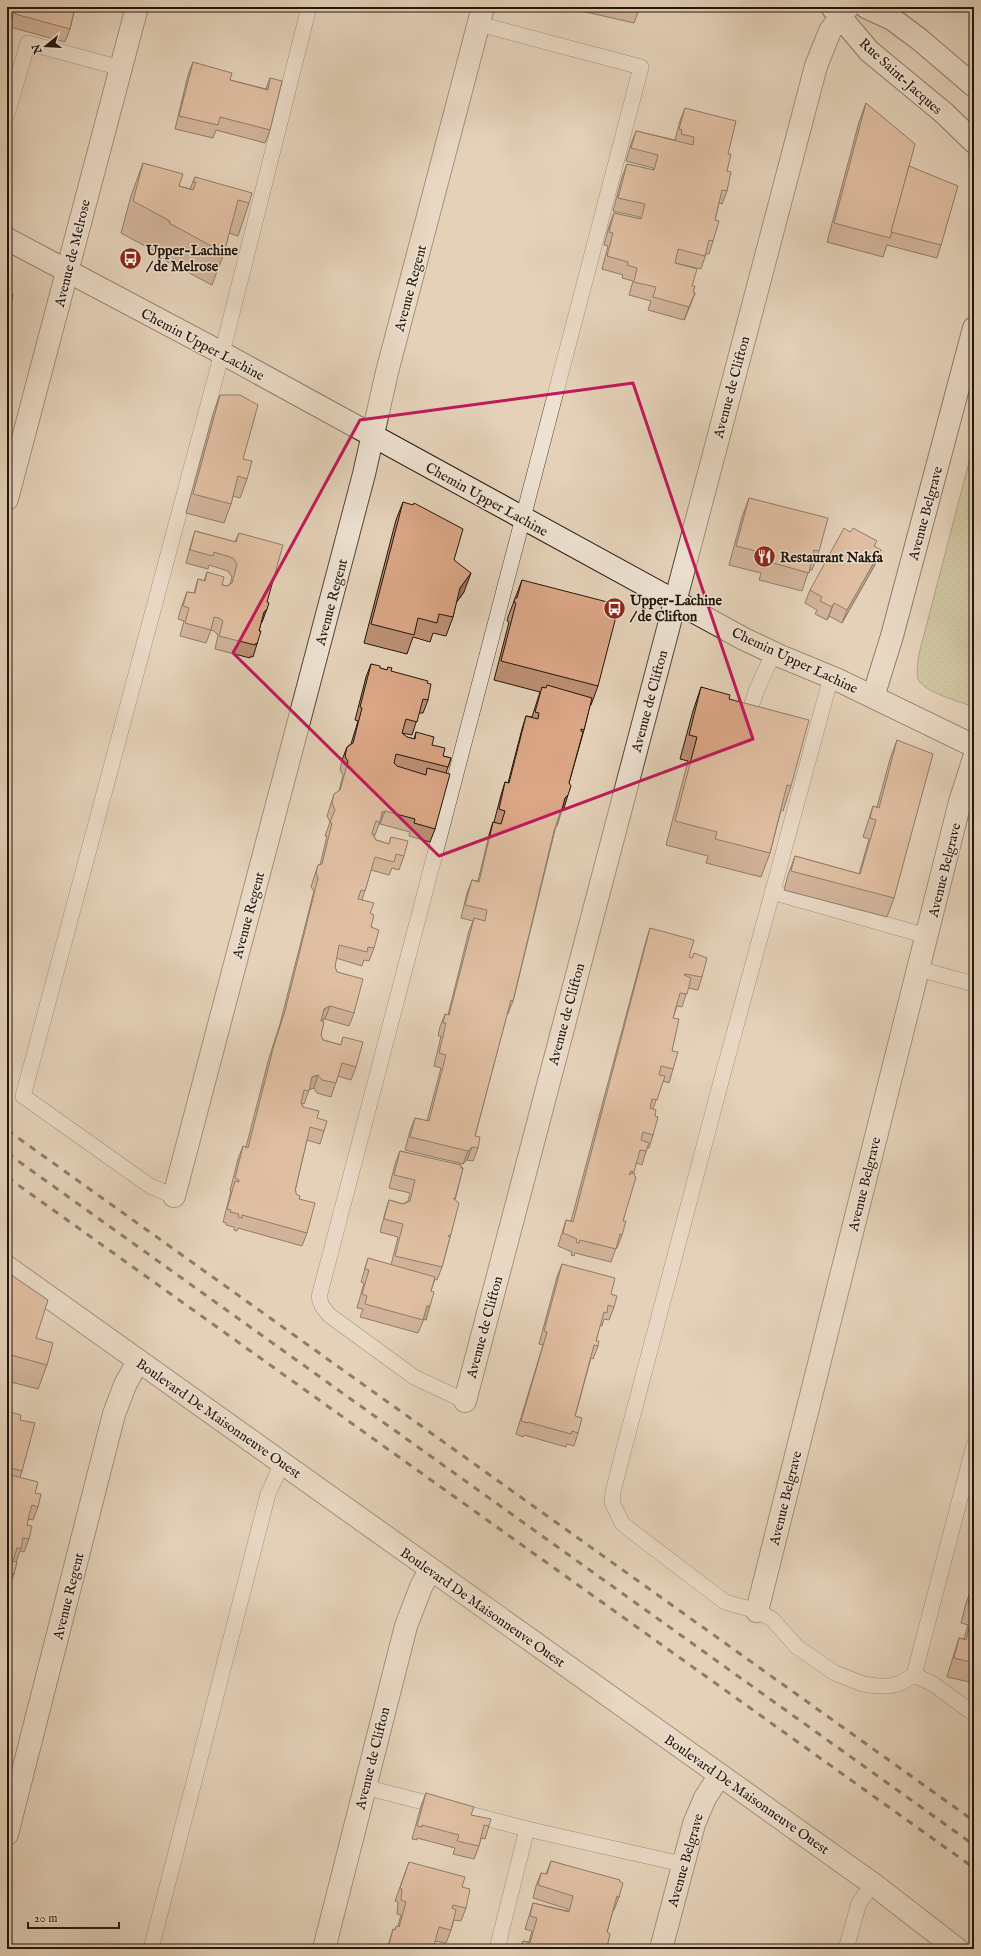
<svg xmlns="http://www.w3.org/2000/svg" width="981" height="1956" font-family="'IM FELL English',serif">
<defs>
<pattern id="grass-dots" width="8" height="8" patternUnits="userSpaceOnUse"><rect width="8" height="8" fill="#baba8a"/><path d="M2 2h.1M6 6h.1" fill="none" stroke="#a09f76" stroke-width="1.8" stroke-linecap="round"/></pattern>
</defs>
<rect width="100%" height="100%" fill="#e4d1b8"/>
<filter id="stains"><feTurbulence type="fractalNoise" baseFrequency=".005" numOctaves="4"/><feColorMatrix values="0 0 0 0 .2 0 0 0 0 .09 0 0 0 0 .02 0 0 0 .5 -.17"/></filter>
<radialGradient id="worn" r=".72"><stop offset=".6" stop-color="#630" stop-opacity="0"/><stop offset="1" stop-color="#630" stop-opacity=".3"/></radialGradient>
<path fill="url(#grass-dots)" stroke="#6e684b" d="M974,443V707C961,702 923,692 918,679C916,672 918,662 919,654Z"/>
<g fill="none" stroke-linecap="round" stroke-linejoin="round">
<defs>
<g id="service">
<path d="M7,114L28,43L121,68"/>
<path d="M831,677L723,1074L626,1441L613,1492L612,1502L622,1523L629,1529L725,1602L757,1611L772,1619L797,1647L835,1673L863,1684L877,1686H890L901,1683L914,1675L974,1445"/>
<path d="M746,722L757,689L774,652"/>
<path d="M772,892L927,936"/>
<path d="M919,969L974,984"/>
<path d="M174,1196L150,1186L23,1096L222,353L309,7"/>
<path d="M465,1401L414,1377L329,1315L322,1306L319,1297L641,67L479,24"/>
<path d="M914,1675L933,1684L974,1714"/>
<path d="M365,1787L527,1829L497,1949"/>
<path d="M527,1829L682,1864"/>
<path d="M151,1949L268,1494L278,1472L284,1463"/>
<path d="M846,1949L859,1903L873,1884"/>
</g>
<g id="minor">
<path d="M7,499L137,7"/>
<path d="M174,1196L364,474L387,372L483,7"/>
<path d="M465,1401L816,66L830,31L848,7"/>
<path d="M757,1611L960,802L974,758"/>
<path d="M7,1834L114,1414L125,1385L138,1361"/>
<path d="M324,1949L406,1626L421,1587L430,1570"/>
<path d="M661,1949L694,1824L705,1798L720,1775"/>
</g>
<path id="tertiary" d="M7,1267L873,1884L957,1949"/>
<g id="secondary">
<path d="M832,7L869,51L944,113L974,142"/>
<path d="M866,7L892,19L919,39L974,86"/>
<path d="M7,239L222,353L744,639L780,656L838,680L974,746"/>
<path d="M873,697L892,636L974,328"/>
</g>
</defs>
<use href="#service" stroke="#534537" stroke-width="16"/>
<use href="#minor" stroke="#534537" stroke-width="24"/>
<use href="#tertiary" stroke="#534537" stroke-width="24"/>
<use href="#secondary" stroke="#23160c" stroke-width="24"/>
<use href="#service" stroke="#ede1d1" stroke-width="15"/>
<use href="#minor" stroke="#ede1d1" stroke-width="22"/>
<use href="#tertiary" stroke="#ede1d1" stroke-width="22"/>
<use href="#secondary" stroke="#ede1d1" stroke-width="22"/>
<g stroke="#23160c" stroke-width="3" stroke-dasharray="7 7" stroke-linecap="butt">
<path d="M7,1130L974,1821"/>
<path d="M7,1153L974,1845"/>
<path d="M7,1177L974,1868"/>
</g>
</g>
<g fill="#bc8f73" stroke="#23160c">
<path d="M15,7H75L70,29L65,42L10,27Z"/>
<path d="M564,7H640L634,23Z"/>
<path d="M193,62L230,80L266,89L270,78V130L265,143L216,130L213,138L175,129L188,75Z"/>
<path d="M866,103L909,166L941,245L937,258L887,245L883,257L827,242L859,122Z"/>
<path d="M685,108L728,154L727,171V191L722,204L719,203L715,220L713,241L709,254H706L701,269L675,263L692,286L693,292L695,293L684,320L648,310L651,301L629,295L633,281L622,278L623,275L602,269L608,246L604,245L609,226L614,213L639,219L640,217L613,211L622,177L627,164L653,170V168L626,161L631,144L636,131L675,140L680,121Z"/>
<path d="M143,163L179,186L190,189L195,177L249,203L238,236L229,233L224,253L212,285L157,256L158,253L121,233L131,196Z"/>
<path d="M220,395L243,459L247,479L240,498L233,496L231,504L224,523L186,513L213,414Z"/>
<path d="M749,498L819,551L812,570H809L802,591L759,580L761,573L729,565L742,517Z"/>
<path d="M403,502L454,560L464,592L456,603L453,617L446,636L433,633L430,642L413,637L407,654L364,643L396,520Z"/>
<path d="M195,531L235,542L239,533L267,602L262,622L261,623L259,631L257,644L253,657L251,656L250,658L215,649L218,635L214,631L211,630L206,643L180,636L184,621L178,619L182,605L187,592L194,593L198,579L204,581L207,572L222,585L227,586L230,584L232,577L228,571L209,565L208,569L186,563L191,544Z"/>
<path d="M881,550L876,563L842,623L829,616L827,620L815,614L817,610L805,603L810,590Z"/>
<path d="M522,580L598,686L591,705H590L584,730L569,783L564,808L562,809L557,826H556L513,1001L508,1014H507L475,1136L478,1148L473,1161L467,1160L463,1164L405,1150L410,1131L415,1118L427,1121L441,1068L434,1066L441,1036H438L440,1027L445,1014L448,1015L469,931L473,921L461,918L467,893L472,880L478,881L489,835L493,822H494L501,795L505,782L508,783L522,729L526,716L532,717L540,692L494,680L509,622L507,621L508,617Z"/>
<path d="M371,664L380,668L387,670L388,667L391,671L428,700L423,713H419L412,735L402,733L407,737L414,739L416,732L432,745L443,756L451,758L446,773L435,829L430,842L409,836L410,832L380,824H379L375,835L373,834L376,840L389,844L391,837L404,856L399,870L392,868L389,875L371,870L362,900L370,913L371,927L374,948L369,961L364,960L362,966L336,958L335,967L354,1013L349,1026L325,1019L321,1021V1035L323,1040L341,1045L343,1037L356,1067L351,1080L338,1076L331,1097L317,1093L314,1088L309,1090L304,1104L301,1103L303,1107L317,1118L324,1131L320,1144L307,1140L295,1191L296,1194L299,1199L307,1233L302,1246L238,1228L237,1231L234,1230V1227L226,1225V1223L223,1222L231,1191H230L238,1159L243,1146L246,1147L269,1058L280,1024L314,891L311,887L318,865H320L327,836H325L330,822L327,816L334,794L339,791L343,775L340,770L342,760L347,747L351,744L358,721L355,720L366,677Z"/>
<path d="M701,687L729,699L791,786L783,811L781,810L770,853L761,877L706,863L708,856L666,845L688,761L680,759L693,711Z"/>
<path d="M897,740L894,898L887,917L784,890L788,875L795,856L859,874L869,839L863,837L873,806L877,807L890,759Z"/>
<path d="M650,928L689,957L692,958L694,953L702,977L698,990L688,988L682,1007L677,1006L673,1018L672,1051L673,1069L669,1083L663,1081L653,1109L655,1116L653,1135L649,1148H647L642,1165L636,1163L633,1173L623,1221L622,1235L617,1248H616L611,1262L575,1253L574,1256L571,1255L572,1252L558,1246L566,1220L571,1221L646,941Z"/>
<path d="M400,1151L463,1168L455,1200L451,1234L442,1267L437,1280L435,1279L431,1291L426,1320L424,1319L418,1333L360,1317L363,1309L357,1308L364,1283L361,1282L368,1258L391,1265L398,1237L380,1232L385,1213L389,1200L403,1204L408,1201L410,1193L389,1188L395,1164Z"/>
<path d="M562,1264L611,1294L614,1307L609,1320L604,1319L602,1326L600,1325L596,1341L598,1346L593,1359L591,1358L575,1416L578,1433L574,1446L567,1444L566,1447L524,1435L523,1437L516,1434L543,1345L539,1344L557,1277Z"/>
<path d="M7,1272L36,1338L47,1365L38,1389L7,1381Z"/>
<path d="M7,1411L20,1420L22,1471L20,1477L35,1493L38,1507L33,1520L28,1519L27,1525L29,1539L24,1552L20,1551L16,1562L14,1574L9,1587L7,1586Z"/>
<path d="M973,1585H974V1683L947,1677L953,1657L959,1638L964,1639L968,1625L961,1623L966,1603Z"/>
<path d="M426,1793L471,1815L489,1826L485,1839L481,1838L479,1846L474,1859L453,1854L455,1848L417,1838V1840L412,1839L421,1806Z"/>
<path d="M551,1861L620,1882L619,1897L614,1910H613L607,1932L610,1934L606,1949H520L523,1941L529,1942L532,1931L525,1929L533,1903L568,1911V1909L533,1898L536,1886L541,1873L546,1874Z"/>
<path d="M409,1862L462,1887L466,1908L461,1921L454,1920L451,1930L446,1943L435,1941L433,1949H387L393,1929L395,1930L398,1926L401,1915L397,1914L398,1902L395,1901Z"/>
</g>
<g fill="#99745e" stroke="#23160c">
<path d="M695,293L690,306L684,320L689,307Z"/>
<path d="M881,550L876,563L842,623L847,610Z"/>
<path d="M471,573L464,592L453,607L460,588Z"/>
<path d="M834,603L829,616L827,620L832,607Z"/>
<path d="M267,609L262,622L259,625L264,612Z"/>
<path d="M568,795L564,808L560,811L565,798Z"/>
<path d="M385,811L380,824H379L382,812Z"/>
<path d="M560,813H561L557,826H555Z"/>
<path d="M330,1006L325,1019L319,1022L324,1009Z"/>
<path d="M318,1075L314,1088L308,1090L312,1077Z"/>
<path d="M472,1147L467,1160L463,1164L468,1151Z"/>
<path d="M427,1306H430L426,1320L422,1319Z"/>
</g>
<g fill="#dba686" stroke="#23160c">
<path d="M17,7H75L70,29L15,14Z"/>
<path d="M627,7H640L639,10Z"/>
<path d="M193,62L232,73L230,80L268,90L270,78L282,81L270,130L220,117L218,125L179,116Z"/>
<path d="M866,103L915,144L890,238L834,223Z"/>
<path d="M685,108L736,121L728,154H731L727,171L731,172L727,191L722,190L715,220L719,221L713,241L709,240L705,256L678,249L675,263L697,269L692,286H695L693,292L695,293L689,307L653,297L656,287L634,282L637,268L627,265L628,262L607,256L613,233L609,232L614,213L641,219L645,204L618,198L627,164L654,170L658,155L631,148L636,131L693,145L694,137L681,134L682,130L679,129Z"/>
<path d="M143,163L183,174L179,186L193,190L196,182H193L195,177L252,193L249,203L238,200L224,253L169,223L170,221L133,201Z"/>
<path d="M909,166L958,186L941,245L891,232Z"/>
<path d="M7,292L13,295L7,317Z"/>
<path d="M220,395H240L258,405L243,459L252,461L247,479L238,476L231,504L193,494Z"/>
<path d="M749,498L828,518L819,551L814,550L809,573L766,561L768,554L736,546Z"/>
<path d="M403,502L413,505L414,503L463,529L454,560L471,573L460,588L453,617L439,614L437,623L418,618L414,635L371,624Z"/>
<path d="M844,528L850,532L853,528L877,541L874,546L881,550L847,610L834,603L832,607L820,601L822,597L810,590Z"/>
<path d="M195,531L236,542L239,533L283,545L267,602L269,603L267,609L264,612L259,631H261L257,644L256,643L255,645L219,636L223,621L219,618L214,617L211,630L185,623L189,608L183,606L187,592L195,593L198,579L205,581L207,572L224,577L222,585L227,586L232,583L237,564L233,558L214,552L213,556L190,550Z"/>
<path d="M522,580L619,605L598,686L501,661L516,603L514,602L515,598H517Z"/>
<path d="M371,664L380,666V668L387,670L388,667L392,668L391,671L428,681L427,683L431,684L428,700L423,699L417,722L406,719L402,733L407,737L415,739L416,732L434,737L432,745L445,748L443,756L451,758L448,767L396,754L394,763L397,766L426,775L427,768L450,774L435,829L414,823L415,819L385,811L382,812L380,822L376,821L372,833L376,840L389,844L391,837L408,841L404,856L396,854L394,862L375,857L365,891L361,890L358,899L374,903L370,913L374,915L371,927L379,930L374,948L368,947L367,952L339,945L335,967L337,972L363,979L354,1013L330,1006L324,1009L321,1021L324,1022L321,1035L323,1040L341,1045L343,1037L363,1042L356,1067L342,1063L336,1083L322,1080L318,1075L312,1077L309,1091L304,1090L301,1103L303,1107L319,1111L317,1118L327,1121L324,1131L310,1127L295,1191H296V1194L300,1196L299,1199L315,1203L307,1233L242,1215V1218L238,1217L239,1214L230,1212L231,1210L227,1209L235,1181L239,1182V1180L235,1178L243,1146L248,1148L274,1045L285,1011L318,878L316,873L318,865L322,864L332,823L330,822L335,810L332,803L334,794L340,790L348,762L345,756L347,747L353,743L362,708L360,707Z"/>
<path d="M547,685L592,698L584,730L581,729V731L583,732L569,783L571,786L568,795L565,798L561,813H560L554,831L513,1001L511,1000L475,1136L480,1137L478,1148L472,1147L468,1151L410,1137L415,1118L429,1121L446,1055L439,1053L446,1023H443L445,1014L449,1015L474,918L485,921L487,910L465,905L472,880L479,882L493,822L501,824L505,811L499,809L505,782L509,783L526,716L538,719L539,713L535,712L542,687L546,688Z"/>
<path d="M701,687L730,695L729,699L809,720L791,786L787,785L770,853L715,839L717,832L675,821L697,737L689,735Z"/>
<path d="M897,740L933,754L894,898L791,871L795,856L860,874L876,820L870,818L873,806L879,808Z"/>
<path d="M650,928L694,940L689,957L692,958L694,953L707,958L702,977L685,974L684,975L691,978L687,994L680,993L673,1018L679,1019L672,1051L678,1052L673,1069L661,1066L659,1075L665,1076L657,1100L652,1099L650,1108L656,1110L655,1116L658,1117L653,1135L643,1132L641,1140L649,1143L646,1151L640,1150L634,1172L631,1171L629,1175L632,1173L635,1174L634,1176L636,1177L623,1221H626L622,1235L620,1234L616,1249L580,1240L579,1243L576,1242L577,1239L563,1233L566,1220L573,1222Z"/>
<path d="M400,1151L461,1165V1168H463L455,1199L453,1198L459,1203L451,1234L448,1236L450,1237L442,1267L395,1256L403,1224L384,1219L389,1200L403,1204L410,1201L415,1180L394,1175Z"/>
<path d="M368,1258L435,1277L431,1291L434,1292L430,1306H427L423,1320L365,1304L367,1296L362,1294L369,1270L365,1269Z"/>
<path d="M562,1264L615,1278L611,1294L617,1296L614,1307L608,1305L607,1313L604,1312L596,1341H599L598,1346L594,1345L575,1416L582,1418L578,1433L572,1431L571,1434L528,1422V1423L521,1421L547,1332L544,1331Z"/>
<path d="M7,1272L48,1300L36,1338L53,1343L47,1365L7,1354Z"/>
<path d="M7,1411L21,1415L20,1420L35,1423L22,1471L7,1467Z"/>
<path d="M7,1474L38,1482L35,1493L41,1494L38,1507L32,1505L29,1515L27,1525L32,1526L29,1539L23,1538L21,1549L17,1548L13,1561L17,1562L14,1574L10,1573L7,1585Z"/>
<path d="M973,1585H974V1606L968,1604Z"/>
<path d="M7,1591L10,1592L7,1603Z"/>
<path d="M974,1609V1663L954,1658L959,1638L966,1640Z"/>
<path d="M426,1793L474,1807L471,1815L491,1819L489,1826L484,1825L479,1846L457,1841L459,1835L422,1825V1827L417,1826Z"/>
<path d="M551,1861L620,1880V1882L623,1883L619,1897L617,1896L607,1932L610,1934L607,1947L604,1946L603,1949H521L523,1941L530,1943L534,1929L537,1918L530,1916L533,1903L569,1912L573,1896L538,1885L541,1873L547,1874Z"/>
<path d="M409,1862L465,1877L462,1887L470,1889L466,1908L453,1905L452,1908L456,1910L451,1930L439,1927L433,1949H388L393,1929L395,1930L396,1926L399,1927L406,1902L401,1900L402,1889L400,1888Z"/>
</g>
<path d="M0 0H981V1956H0ZM633,383L753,739L439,856L233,653L360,420Z" fill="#e4d1b8" fill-opacity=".55" fill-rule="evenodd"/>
<path fill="none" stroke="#c2185b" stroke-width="3" stroke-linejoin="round" d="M633,383L753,739L439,856L233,653L360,420Z"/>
<defs>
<symbol id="bus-disc" viewBox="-11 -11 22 22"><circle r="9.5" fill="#8f2418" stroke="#ede1d1"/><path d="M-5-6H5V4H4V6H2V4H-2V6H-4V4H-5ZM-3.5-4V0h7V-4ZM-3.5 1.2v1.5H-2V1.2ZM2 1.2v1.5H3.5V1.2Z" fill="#fff"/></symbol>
<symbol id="restaurant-disc" viewBox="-11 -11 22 22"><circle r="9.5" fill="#8f2418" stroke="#ede1d1"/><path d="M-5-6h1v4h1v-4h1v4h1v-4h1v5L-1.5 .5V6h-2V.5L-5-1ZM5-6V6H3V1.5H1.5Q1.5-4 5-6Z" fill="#fff"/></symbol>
</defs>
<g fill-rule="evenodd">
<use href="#bus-disc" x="118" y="246" width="25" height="25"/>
<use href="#restaurant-disc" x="752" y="544" width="25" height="25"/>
<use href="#bus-disc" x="602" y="596" width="25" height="25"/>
</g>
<g text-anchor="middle" stroke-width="3" stroke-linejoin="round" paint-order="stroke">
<g font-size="14" fill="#23160c" stroke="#ede1d1">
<text transform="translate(901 76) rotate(42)" y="5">Rue Saint-Jacques</text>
<text transform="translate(72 253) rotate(-76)" y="5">Avenue de Melrose</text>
<text transform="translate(410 288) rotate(-75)" y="5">Avenue Regent</text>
<text transform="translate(203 344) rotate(28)" y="5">Chemin Upper Lachine</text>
<text transform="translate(731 387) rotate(-75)" y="5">Avenue de Clifton</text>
<text transform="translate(487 499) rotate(29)" y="5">Chemin Upper Lachine</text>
<text transform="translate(925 513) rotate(-75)" y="5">Avenue Belgrave</text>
<text transform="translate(331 602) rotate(-75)" y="5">Avenue Regent</text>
<text transform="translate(795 660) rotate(25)" y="5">Chemin Upper Lachine</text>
<text transform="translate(649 701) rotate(-75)" y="5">Avenue de Clifton</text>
<text transform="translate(944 870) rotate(-76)" y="5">Avenue Belgrave</text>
<text transform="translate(248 915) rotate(-75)" y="5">Avenue Regent</text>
<text transform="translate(566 1014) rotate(-75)" y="5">Avenue de Clifton</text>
<text transform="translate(864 1184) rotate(-76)" y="5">Avenue Belgrave</text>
<text transform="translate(484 1327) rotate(-75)" y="5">Avenue de Clifton</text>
<text transform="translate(219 1418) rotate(35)" y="5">Boulevard De Maisonneuve Ouest</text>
<text transform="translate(785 1498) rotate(-76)" y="5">Avenue Belgrave</text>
<text transform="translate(68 1596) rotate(-76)" y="5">Avenue Regent</text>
<text transform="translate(483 1607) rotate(35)" y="5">Boulevard De Maisonneuve Ouest</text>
<text transform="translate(372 1758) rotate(-76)" y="5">Avenue de Clifton</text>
<text transform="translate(747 1794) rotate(35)" y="5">Boulevard De Maisonneuve Ouest</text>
<text transform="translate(685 1860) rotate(-74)" y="5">Avenue Belgrave</text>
</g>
<g font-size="14" font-weight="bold" fill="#23160c" stroke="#ede1d1" text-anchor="start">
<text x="146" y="255">Upper-Lachine<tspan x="146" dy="16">/ de Melrose</tspan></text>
<text x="780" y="562">Restaurant Nakfa</text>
<text x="630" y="605">Upper-Lachine<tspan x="630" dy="16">/ de Clifton</tspan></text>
</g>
</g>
<rect width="981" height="1956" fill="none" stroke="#e4d1b8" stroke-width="24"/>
<rect x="8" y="8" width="965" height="1940" fill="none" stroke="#23160c" stroke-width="2"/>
<rect x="12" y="12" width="957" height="1932" fill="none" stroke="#23160c"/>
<g transform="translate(46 46) rotate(252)" stroke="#ede1d1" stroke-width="3" paint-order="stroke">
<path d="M0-3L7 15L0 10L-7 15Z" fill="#23160c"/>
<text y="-6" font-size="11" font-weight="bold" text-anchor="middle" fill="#23160c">N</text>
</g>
<path d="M28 1922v6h91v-6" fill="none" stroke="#23160c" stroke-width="2"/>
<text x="34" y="1922" font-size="12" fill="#23160c" stroke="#ede1d1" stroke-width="3" paint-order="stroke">20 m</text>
<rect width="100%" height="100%" filter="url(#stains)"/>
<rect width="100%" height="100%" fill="url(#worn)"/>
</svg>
